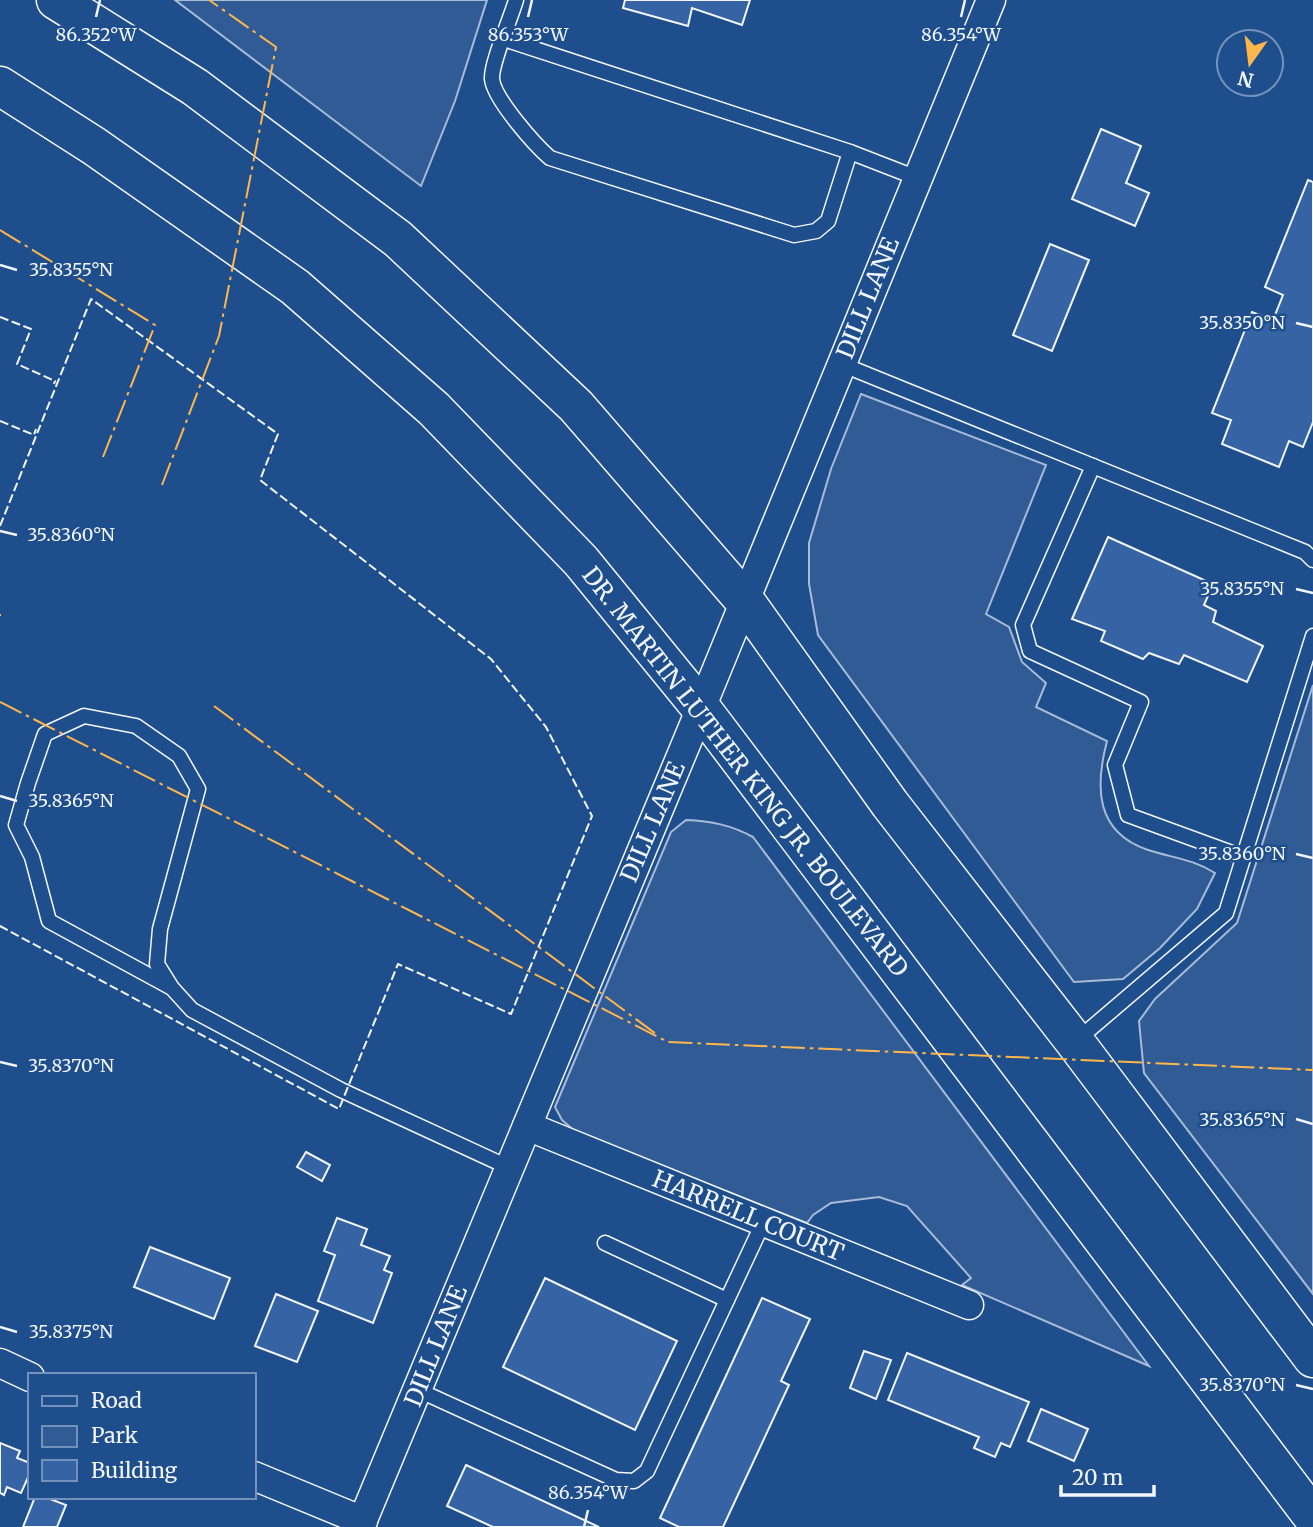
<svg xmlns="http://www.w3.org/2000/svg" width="1313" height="1527" font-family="Merriweather,serif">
<rect width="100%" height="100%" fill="#1f4e8c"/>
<g fill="#305b95" stroke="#a8bbd7" stroke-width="2">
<path d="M175,0H487L455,101L421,186Z"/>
<path d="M861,394L1046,465L986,614L1009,627L1022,662L1046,683L1036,707L1107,741C1095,787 1095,832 1148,850C1173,858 1193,859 1215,873L1197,909L1160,948L1123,979L1074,982L818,635L809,584V543L831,469Z"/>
<path d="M1313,685V1294L1144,1073L1139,1021L1155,999L1237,923Z"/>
<path d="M686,820C711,821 731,825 753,837L1149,1366L962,1285L971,1278L907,1206L879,1197L831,1203L813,1215L807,1223L577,1133L562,1120L555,1107L671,832Z"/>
</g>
<g fill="#3563a3" stroke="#f2f6ff" stroke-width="2">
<path d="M625,0H750L742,25L692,8L688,26L623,8Z"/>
<path d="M1101,129L1141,146L1126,183L1149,193L1135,226L1072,199Z"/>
<path d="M1308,180L1313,182V422L1303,447L1289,441L1279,467L1222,444L1231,420L1212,413L1252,312L1273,320L1283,295L1265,287Z"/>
<path d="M1050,244L1089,260L1052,351L1013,335Z"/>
<path d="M1108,537L1213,584L1204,605L1216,611L1213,622L1263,646L1247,682L1184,655L1179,664L1149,653L1143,659L1101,641L1105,631L1072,619Z"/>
<path d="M306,1152L330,1165L322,1181L297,1167Z"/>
<path d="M337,1218L367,1229L361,1245L390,1256L384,1270L392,1273L373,1323L318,1301L335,1255L324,1251Z"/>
<path d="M150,1247L230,1278L214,1319L134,1287Z"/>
<path d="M545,1278L677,1341L635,1430L503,1367Z"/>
<path d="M276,1294L318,1311L297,1362L255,1346Z"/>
<path d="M762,1298L810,1319L781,1381L789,1385L723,1527H679L660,1518Z"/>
<path d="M864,1351L891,1360L876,1399L850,1388Z"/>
<path d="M907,1353L1029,1402L1010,1447L1001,1443L995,1457L974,1448L979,1437L888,1400Z"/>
<path d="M1041,1409L1088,1429L1074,1461L1028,1441Z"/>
<path d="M0,1443L20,1451L17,1458L30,1463V1473L21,1493L7,1487L4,1495L0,1493Z"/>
<path d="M466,1465L599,1527H493L447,1506Z"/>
<path d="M35,1497H45L66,1505L57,1527H23Z"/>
</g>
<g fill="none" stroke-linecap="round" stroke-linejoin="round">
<defs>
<g id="lane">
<path d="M516,0C511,18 491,63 492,79C494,99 535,145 550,158L794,235L816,231L828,221L850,152"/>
<path d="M504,39L850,152L917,178"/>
<path d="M841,364L1305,552L1313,560"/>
<path d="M1093,466L1023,625L1030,651L1141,702L1115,765L1128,815L1243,857"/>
<path d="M172,988L49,921L32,857L16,825L28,783L45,734L84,716L136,726L179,756L198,789L160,929L157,964L172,988L192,1010L341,1090L510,1168"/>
<path d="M1076,1041L1226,913L1313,636"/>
<path d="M605,1243L727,1300"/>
<path d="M418,1390L616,1480L634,1481L647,1471L763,1223"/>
</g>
<g id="street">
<path d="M527,1126L969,1305"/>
<path d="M0,1363L30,1377"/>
<path d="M254,1476L363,1521"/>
<path d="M360,1527L701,708L991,0"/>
</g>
<g id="primary">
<path d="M56,0L195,87L398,239L576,406L745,601L890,804L1075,1042L1313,1358"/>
<path d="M0,86L94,146L295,287L434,409L581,561L701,708L1313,1517"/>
</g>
</defs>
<use href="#lane" stroke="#f2f6ff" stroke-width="17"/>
<use href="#street" stroke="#f2f6ff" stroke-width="31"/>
<use href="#primary" stroke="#f2f6ff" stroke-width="41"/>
<use href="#lane" stroke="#1f4e8c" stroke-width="14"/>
<use href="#street" stroke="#1f4e8c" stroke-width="28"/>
<use href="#primary" stroke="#1f4e8c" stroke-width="38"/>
<g stroke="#f2f6ff" stroke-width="2" stroke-dasharray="9 3.5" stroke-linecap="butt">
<path d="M0,317L31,329L17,364L55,381L54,384"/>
<path d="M0,421L34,435L36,429"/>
<path d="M0,526L91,299L278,434L260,480L491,659L546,727L592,816L511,1014L398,964L339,1109L0,926"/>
</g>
<g stroke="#ffb74d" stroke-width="2" stroke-dasharray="24 5 3.5 5" stroke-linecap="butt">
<path d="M0,230L155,325L103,457"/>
<path d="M162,485L219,336L276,47L209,0"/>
<path d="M0,615H1"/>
<path d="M0,702L668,1042L1313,1070"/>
<path d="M214,706L656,1034"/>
</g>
</g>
<path fill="none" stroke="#f2f6ff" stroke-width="2.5" d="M96,17L100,0M528,17L532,0M961,17L965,0M0,265L17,270M1296,323L1313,327M0,531L17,535M1296,589L1313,593M0,796L17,801M1296,854L1313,858M0,1062L17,1066M1296,1119L1313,1124M0,1327L17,1332M1296,1385L1313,1389M584,1527L588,1510"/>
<g text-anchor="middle" stroke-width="5" stroke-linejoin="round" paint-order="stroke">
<g font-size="24" fill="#f2f6ff" stroke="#1f4e8c">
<text transform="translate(868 298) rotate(-68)" y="8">DILL LANE</text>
<text transform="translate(745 772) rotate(52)" y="8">DR. MARTIN LUTHER KING JR. BOULEVARD</text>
<text transform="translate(653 822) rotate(-67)" y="8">DILL LANE</text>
<text transform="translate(748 1216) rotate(22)" y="8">HARRELL COURT</text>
<text transform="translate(436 1346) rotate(-68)" y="8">DILL LANE</text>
</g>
</g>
<g font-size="18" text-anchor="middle" fill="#f2f6ff" stroke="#1f4e8c" stroke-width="5" stroke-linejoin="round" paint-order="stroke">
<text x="96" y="41">86.352°W</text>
<text x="528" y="41">86.353°W</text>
<text x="961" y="41">86.354°W</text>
<text x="71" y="276">35.8355°N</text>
<text x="1242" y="329">35.8350°N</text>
<text x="71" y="541">35.8360°N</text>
<text x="1242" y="595">35.8355°N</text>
<text x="71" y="807">35.8365°N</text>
<text x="1242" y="860">35.8360°N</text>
<text x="71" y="1072">35.8370°N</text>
<text x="1242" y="1126">35.8365°N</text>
<text x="71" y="1338">35.8375°N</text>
<text x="1242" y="1391">35.8370°N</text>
<text x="588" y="1499">86.354°W</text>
</g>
<rect x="28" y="1373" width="228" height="126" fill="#1f4e8c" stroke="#7391ba" stroke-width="2"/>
<rect x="42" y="1396" width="35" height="10" fill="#1f4e8c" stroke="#7391ba" stroke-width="2"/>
<text x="91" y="1408" font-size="21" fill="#f2f6ff">Road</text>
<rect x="42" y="1426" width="35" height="21" fill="#305b95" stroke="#7391ba" stroke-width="2"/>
<text x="91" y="1443" font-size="21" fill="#f2f6ff">Park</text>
<rect x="42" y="1460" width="35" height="21" fill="#3563a3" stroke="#7391ba" stroke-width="2"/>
<text x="91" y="1478" font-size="21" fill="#f2f6ff">Building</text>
<g transform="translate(1250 63) rotate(194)"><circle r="33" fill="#1f4e8c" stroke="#7391ba" stroke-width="2"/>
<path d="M0-5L12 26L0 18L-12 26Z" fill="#ffb74d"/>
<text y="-10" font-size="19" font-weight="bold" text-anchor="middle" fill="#f2f6ff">N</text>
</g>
<path d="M1061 1485v10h93v-10" fill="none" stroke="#f2f6ff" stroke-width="3.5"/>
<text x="1072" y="1485" font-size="21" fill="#f2f6ff" stroke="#1f4e8c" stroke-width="5" paint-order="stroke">20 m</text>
</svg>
